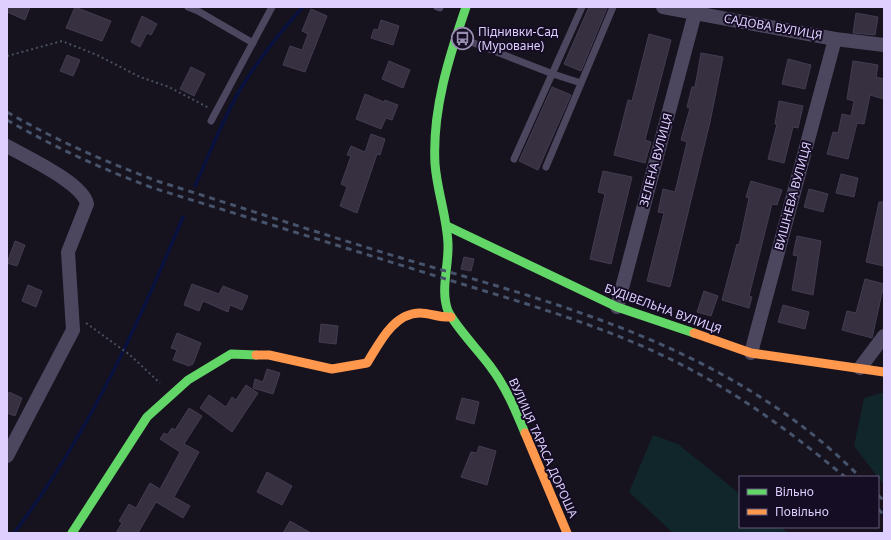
<svg xmlns="http://www.w3.org/2000/svg" width="891" height="540" font-family="'Noto Sans',sans-serif">
<rect width="100%" height="100%" fill="#16121e"/>
<g fill="#11262b">
<path d="M884,392V485L854,446L864,398Z"/>
<path d="M653,435L678,444L740,494V527H781L788,533H673L629,492Z"/>
</g>
<g fill="none" stroke-linecap="round" stroke-linejoin="round">
<g stroke="#09123e" stroke-width="3.5">
<path d="M195,186C210,153 223,118 241,88C259,59 280,32 303,7"/>
<path d="M14,533C87,437 137,327 183,217"/>
</g>
</g>
<g fill="#363040" stroke="#443c52">
<path d="M7,7H30L25,20L7,12Z"/>
<path d="M75,7L111,21L102,41L66,28Z"/>
<path d="M589,7L607,8L581,71L564,64Z"/>
<path d="M311,9L327,16L305,72L283,65L290,46L302,50L308,34L302,31Z"/>
<path d="M856,13L878,17L875,35L853,33Z"/>
<path d="M142,16L157,24L151,35L147,33L140,47L131,42Z"/>
<path d="M381,20L399,26L393,45L371,38L374,29L378,30Z"/>
<path d="M649,34L671,40L645,140L651,142L645,163L614,155L628,100L632,101Z"/>
<path d="M701,53L723,57L710,122L670,287L647,281L664,213L658,212L663,189L675,192L687,142L681,140L690,108L687,107L692,87H695Z"/>
<path d="M67,55L80,60L73,76L60,71Z"/>
<path d="M788,59L811,65L805,89L782,84Z"/>
<path d="M389,61L410,70L403,88L382,79Z"/>
<path d="M853,61L878,65L876,77L884,79V99L870,95L864,124L857,123L848,159L827,154L833,132L838,133L842,114L851,116L854,101L847,99Z"/>
<path d="M191,67L205,74L194,96L180,89Z"/>
<path d="M552,87L571,95L538,170L519,161Z"/>
<path d="M365,94L384,102L385,100L398,105L392,120L386,118L381,129L356,119Z"/>
<path d="M779,101L803,106L798,128L793,127L784,163L768,159L777,124H775Z"/>
<path d="M371,134L385,139L380,155L377,154L357,213L340,206L347,187L341,184L351,156L347,155L351,146L365,152Z"/>
<path d="M603,171L632,177L611,264L590,259L605,194L598,192Z"/>
<path d="M841,174L858,178L854,197L836,193Z"/>
<path d="M751,181L782,190L777,205L772,204L749,296L752,297L749,308L722,300L737,244L739,245L749,198L746,197Z"/>
<path d="M809,189L828,194L823,212L804,207Z"/>
<path d="M879,202H884V266L866,262Z"/>
<path d="M797,236L821,241L813,295L792,290L798,256L793,255Z"/>
<path d="M15,241L25,245L17,266L7,263Z"/>
<path d="M464,257L474,259L471,271L461,269Z"/>
<path d="M865,279L884,284L872,338L842,330L847,311L856,313Z"/>
<path d="M192,284L219,294L223,286L248,296L242,310L230,305L228,312L203,301L199,311L184,305Z"/>
<path d="M28,285L42,291L36,307L22,301Z"/>
<path d="M704,291L718,296L711,316L697,312Z"/>
<path d="M783,305L809,312L805,329L778,322Z"/>
<path d="M321,324L338,326L336,344L319,342Z"/>
<path d="M177,333L201,343L193,364L189,366L173,360L177,350L171,348Z"/>
<path d="M267,369L280,373L273,394L253,388L255,379L263,382Z"/>
<path d="M246,385L258,393L232,432L200,408L209,395L226,407L232,397L236,400Z"/>
<path d="M9,392L22,398L15,416L7,413V398Z"/>
<path d="M462,398L479,402L474,424L456,419Z"/>
<path d="M189,408L202,416L184,444L199,452L174,497L190,506L183,518L156,502L138,533H116L122,523L119,521L129,504L136,508L150,483L160,489L180,452L160,439L164,433L167,435L172,428L175,430Z"/>
<path d="M479,446L496,451L487,485L461,477L471,452L477,453Z"/>
<path d="M267,472L292,486L282,505L257,492Z"/>
<path d="M290,521L311,533H283Z"/>
</g>
<g fill="none" stroke-linecap="round" stroke-linejoin="round">
<g stroke="#485060" stroke-width="2" stroke-dasharray="2 3" stroke-linecap="butt">
<path d="M7,56L62,41L97,55L140,77L169,87L209,108"/>
<path d="M86,323L130,355L160,383"/>
</g>
<g stroke="#4c475f" stroke-width="7">
<path d="M188,7L198,11L253,43"/>
<path d="M437,7L440,8"/>
<path d="M466,40L553,74L581,83"/>
<path d="M211,121L272,7"/>
<path d="M514,159L582,7"/>
<path d="M546,167L613,7"/>
</g>
<g stroke="#4c475f" stroke-width="14">
<path d="M663,7L835,39L884,45"/>
<path d="M7,146C26,157 83,183 87,204L68,252L73,330L7,456"/>
<path d="M617,307L695,13"/>
<path d="M751,353L835,39"/>
<path d="M860,368L884,336"/>
</g>
<g stroke="#63d668" stroke-width="9">
<path d="M466,7C449,57 432,110 435,164C437,191 447,217 448,244C449,266 440,290 448,311C455,326 479,351 490,366C506,387 515,409 525,433"/>
<path d="M447,226L617,307L694,333"/>
<path d="M72,533L147,417L188,380L231,354L256,355"/>
</g>
<g stroke="#ff974d" stroke-width="9">
<path d="M694,333L751,353L884,372"/>
<path d="M256,355H269L332,369L367,363C379,344 393,313 420,313C430,313 440,318 451,317"/>
<path d="M525,433L567,533"/>
</g>
<g stroke="#46536a" stroke-width="3" stroke-dasharray="6 5" stroke-linecap="butt">
<path d="M7,112C57,141 104,161 157,181C250,210 342,241 435,268C590,312 743,359 860,477"/>
<path d="M7,120C54,147 102,169 153,188C247,217 342,247 436,276C513,300 593,322 666,357C731,388 790,431 845,477"/>
<path d="M878,495L884,501"/>
<path d="M878,509L884,515"/>
</g>
</g>
<defs>
<symbol id="bus-ring" viewBox="-11 -11 22 22"><circle r="9.5" fill="#150d23" stroke="#988db0" stroke-width="1.5"/><path d="M-5-6H5V4H4V6H2V4H-2V6H-4V4H-5ZM-3.5-4V0h7V-4ZM-3.5 1.2v1.5H-2V1.2ZM2 1.2v1.5H3.5V1.2Z" fill="#988db0"/></symbol>
</defs>
<g fill-rule="evenodd">
<use href="#bus-ring" x="450" y="26" width="25" height="25"/>
</g>
<g text-anchor="middle" stroke-width="4" stroke-linejoin="round" paint-order="stroke">
<g font-size="12" fill="#decfff" stroke="#150d23">
<text transform="translate(773 27) rotate(10)" y="4">САДОВА ВУЛИЦЯ</text>
<text transform="translate(656 160) rotate(-75)" y="4">ЗЕЛЕНА ВУЛИЦЯ</text>
<text transform="translate(793 196) rotate(-75)" y="4">ВИШНЕВА ВУЛИЦЯ</text>
<text transform="translate(663 309) rotate(20)" y="4">БУДІВЕЛЬНА ВУЛИЦЯ</text>
<text transform="translate(543 448) rotate(66)" y="4">ВУЛИЦЯ ТАРАСА ДОРОША</text>
</g>
<g font-size="12" fill="#decfff" stroke="#150d23" text-anchor="start">
<text x="478" y="36">Піднивки-Сад<tspan x="478" dy="14">(Муроване)</tspan></text>
</g>
</g>
<rect width="891" height="540" fill="none" stroke="#decfff" stroke-width="16"/>
<rect x="739" y="476" width="140" height="52" fill="#150d23" stroke="#655b7b"/>
<rect x="747" y="489" width="20" height="6" fill="#63d668" stroke="#655b7b"/>
<text x="775" y="496" font-size="12" fill="#decfff">Вільно</text>
<rect x="747" y="509" width="20" height="6" fill="#ff974d" stroke="#655b7b"/>
<text x="775" y="516" font-size="12" fill="#decfff">Повільно</text>
</svg>
